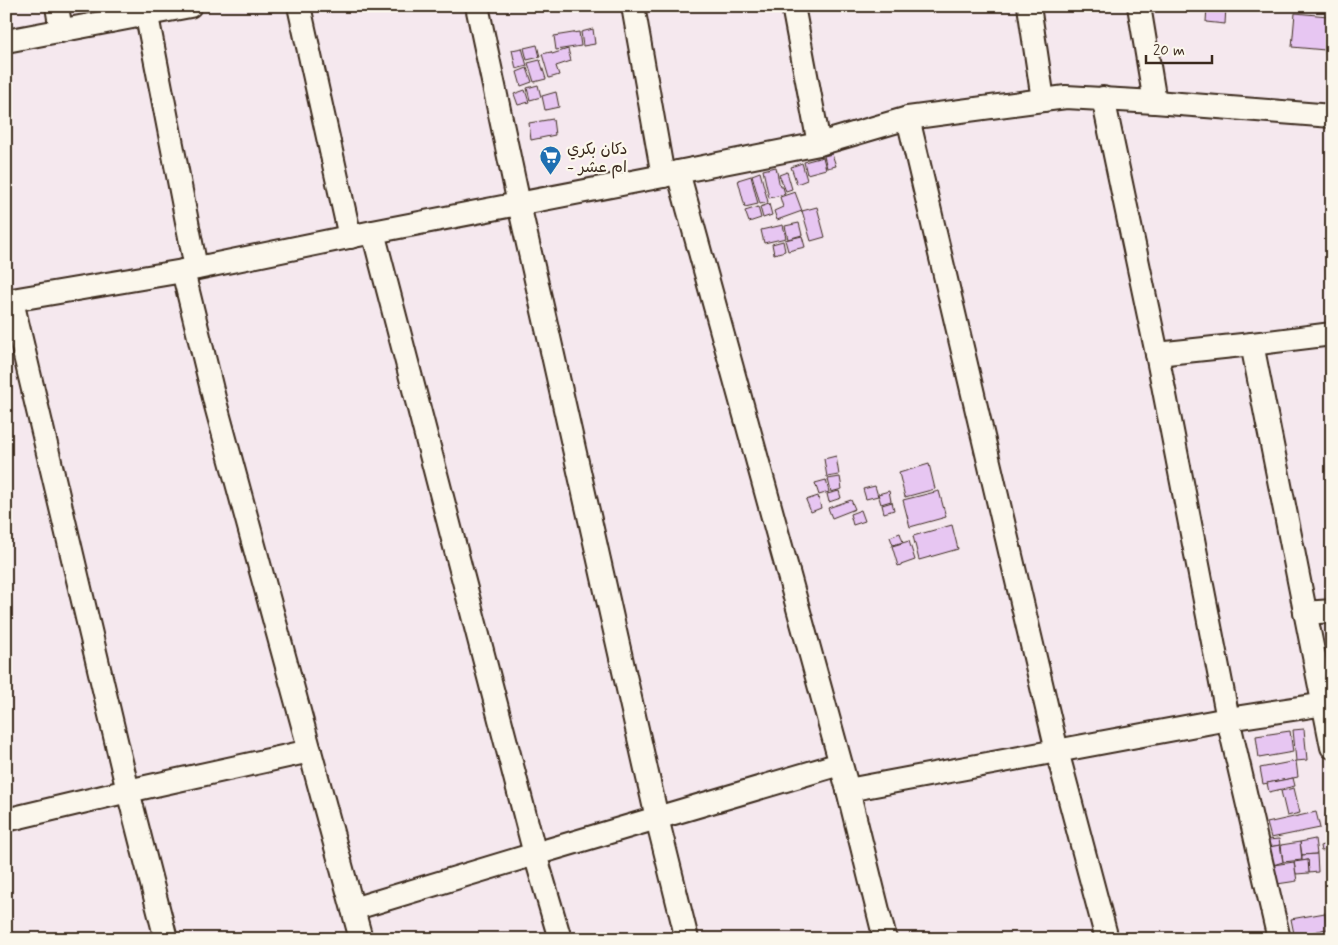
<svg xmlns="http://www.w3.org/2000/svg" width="1338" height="945" font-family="Mynerve,'Playpen Sans Arabic',sans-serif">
<rect width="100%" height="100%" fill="#f5e8ee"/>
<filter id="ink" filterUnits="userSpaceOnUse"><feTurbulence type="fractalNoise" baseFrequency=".02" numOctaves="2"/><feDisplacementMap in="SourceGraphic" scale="10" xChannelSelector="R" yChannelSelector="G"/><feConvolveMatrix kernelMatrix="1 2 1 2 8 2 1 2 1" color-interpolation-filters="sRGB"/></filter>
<g filter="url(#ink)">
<g fill="#e7c6f2" stroke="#3b2a1e">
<path d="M1207,6H1226L1225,24L1206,22Z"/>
<path d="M1295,13L1328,16L1325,50L1292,47Z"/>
<path d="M593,29L595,44L583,46L581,32Z"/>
<path d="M579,32L581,46L556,50L554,36Z"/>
<path d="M537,45L540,57L527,60L524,48Z"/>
<path d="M522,48L527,66L516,69L512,50Z"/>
<path d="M568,49L571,61L556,66L559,75L549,78L542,54L551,52L552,54Z"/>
<path d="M540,60L546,79L534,82L528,63Z"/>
<path d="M527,68L532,82L521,86L517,72Z"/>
<path d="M538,85L541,97L530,100L527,88Z"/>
<path d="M525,90L529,102L518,105L514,94Z"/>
<path d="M556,92L559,107L545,110L542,96Z"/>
<path d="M553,119L555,135L531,140L529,123Z"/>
<path d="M832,154L836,166L827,168L824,156Z"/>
<path d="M823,157L826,169L807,174L804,162Z"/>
<path d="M802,163L807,180L797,184L791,167Z"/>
<path d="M776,167L780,187H783L785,194L769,198L763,170Z"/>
<path d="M760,172L768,202L760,204L752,175Z"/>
<path d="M787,172L792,189L786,191L779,175Z"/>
<path d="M751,176L758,204L745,207L738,180Z"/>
<path d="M795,192L802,211L777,220L774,211L783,207L780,197Z"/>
<path d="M769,204L772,215L763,218L760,207Z"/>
<path d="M758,207L761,218L749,222L745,211Z"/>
<path d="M817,207L825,237L811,241L802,211Z"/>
<path d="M799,223L802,235L788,239L785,226Z"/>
<path d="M783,225L786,238L764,243L761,230Z"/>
<path d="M802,236L805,247L788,251L785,240Z"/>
<path d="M783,241L785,251L774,254L772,244Z"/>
<path d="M836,456L839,475L827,477L824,459Z"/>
<path d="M929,464L935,489L905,497L899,473Z"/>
<path d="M840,477L842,489L831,492L828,479Z"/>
<path d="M826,480L829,492L819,495L815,483Z"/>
<path d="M875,486L878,496L866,499L863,489Z"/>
<path d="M839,491L841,498L829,502L827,494Z"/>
<path d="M889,491L891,501L881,504L878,494Z"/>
<path d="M939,491L946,517L910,527L903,500Z"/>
<path d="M818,496L821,508L811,512L806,500Z"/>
<path d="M851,500L855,509L832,518L828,508Z"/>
<path d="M892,502L894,510L884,513L882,505Z"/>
<path d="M861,510L865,521L853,525L850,514Z"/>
<path d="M952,525L958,549L919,560L913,536Z"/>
<path d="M900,533L903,542L893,545L890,537Z"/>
<path d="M909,541L915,560L898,566L892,546Z"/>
<path d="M1304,729L1307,760L1296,761L1293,730Z"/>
<path d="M1290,731L1293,752L1259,758L1256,736Z"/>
<path d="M1296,761L1298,777L1263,784L1260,768Z"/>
<path d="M1293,778L1295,786L1269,792L1267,783Z"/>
<path d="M1294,788L1300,813L1287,816L1281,791Z"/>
<path d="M1316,812L1320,828L1271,838L1267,823Z"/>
<path d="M1279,839L1280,845L1269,847L1268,840Z"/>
<path d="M1315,839L1317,854L1302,855L1300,842Z"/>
<path d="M1300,842L1302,860L1283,862L1281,845Z"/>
<path d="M1326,844L1328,850L1321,851L1320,846Z"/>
<path d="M1280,845L1283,862L1273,865L1269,847Z"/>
<path d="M1317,854L1318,872L1309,873L1308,860L1302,861V855Z"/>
<path d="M1308,860L1309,873L1296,874L1294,862Z"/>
<path d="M1294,862L1297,881L1277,884L1273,865Z"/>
<path d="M1325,913L1327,929L1310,933L1311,939H1295L1291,919Z"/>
<path d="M1327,929L1329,939H1311L1310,933Z"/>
<path d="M504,935L505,939H490Z"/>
</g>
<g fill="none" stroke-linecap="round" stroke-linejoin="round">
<defs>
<g id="street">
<path d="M57,6L61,31"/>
<path d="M145,6L196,268"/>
<path d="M299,6L350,237"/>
<path d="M477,6L519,204L657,818L687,939"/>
<path d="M633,6L663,176"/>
<path d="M793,6L819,144"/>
<path d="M1029,6L1043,100"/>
<path d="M1139,6L1155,102"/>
<path d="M6,41L190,6"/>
<path d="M1103,98L1157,354L1228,719L1279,939"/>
<path d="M908,118L1057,751L1107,939"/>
<path d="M678,172L819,144L908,118L1066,97L1155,102L1332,116"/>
<path d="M373,232L535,854L560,939"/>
<path d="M183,271L215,402L361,939"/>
<path d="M6,301L183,271L373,232L663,176L678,172L848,790L885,939"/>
<path d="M12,301L128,791L166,939"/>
<path d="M1252,344L1332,747"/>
<path d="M1157,354L1252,344L1332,334"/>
<path d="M1305,613L1332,611"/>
<path d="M848,790L1228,719L1332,703"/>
<path d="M6,820L128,791L310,751"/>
<path d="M353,909L535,854L840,764"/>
</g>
</defs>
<use href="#street" stroke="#3b2a1e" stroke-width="26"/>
<use href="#street" stroke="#fbf7ec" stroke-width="22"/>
</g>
</g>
<defs>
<symbol id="supermarket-pin" viewBox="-11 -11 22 30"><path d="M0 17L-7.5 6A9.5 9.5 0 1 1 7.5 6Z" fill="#1f6fb2" stroke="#fbf7ec"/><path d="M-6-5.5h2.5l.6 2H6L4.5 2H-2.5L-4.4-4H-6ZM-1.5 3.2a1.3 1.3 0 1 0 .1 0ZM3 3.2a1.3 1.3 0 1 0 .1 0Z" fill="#fff"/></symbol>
</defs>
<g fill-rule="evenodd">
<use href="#supermarket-pin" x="538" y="144" width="25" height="34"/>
</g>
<g text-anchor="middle" stroke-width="4.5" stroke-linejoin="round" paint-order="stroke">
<g font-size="16" fill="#3b2a1e" stroke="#fbf7ec" text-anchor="start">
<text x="567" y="154">دكان بكري<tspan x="567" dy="18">- ام عشر</tspan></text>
</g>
</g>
<rect width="1338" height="945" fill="none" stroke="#fbf7ec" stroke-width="25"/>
<rect x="12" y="12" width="1313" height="920" fill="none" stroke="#3b2a1e" stroke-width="2" filter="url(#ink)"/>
<path d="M1146 55v8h66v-8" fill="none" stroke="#3b2a1e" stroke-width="2.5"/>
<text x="1153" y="55" font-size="15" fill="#3b2a1e" stroke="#fbf7ec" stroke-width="4" paint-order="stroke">20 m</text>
</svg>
